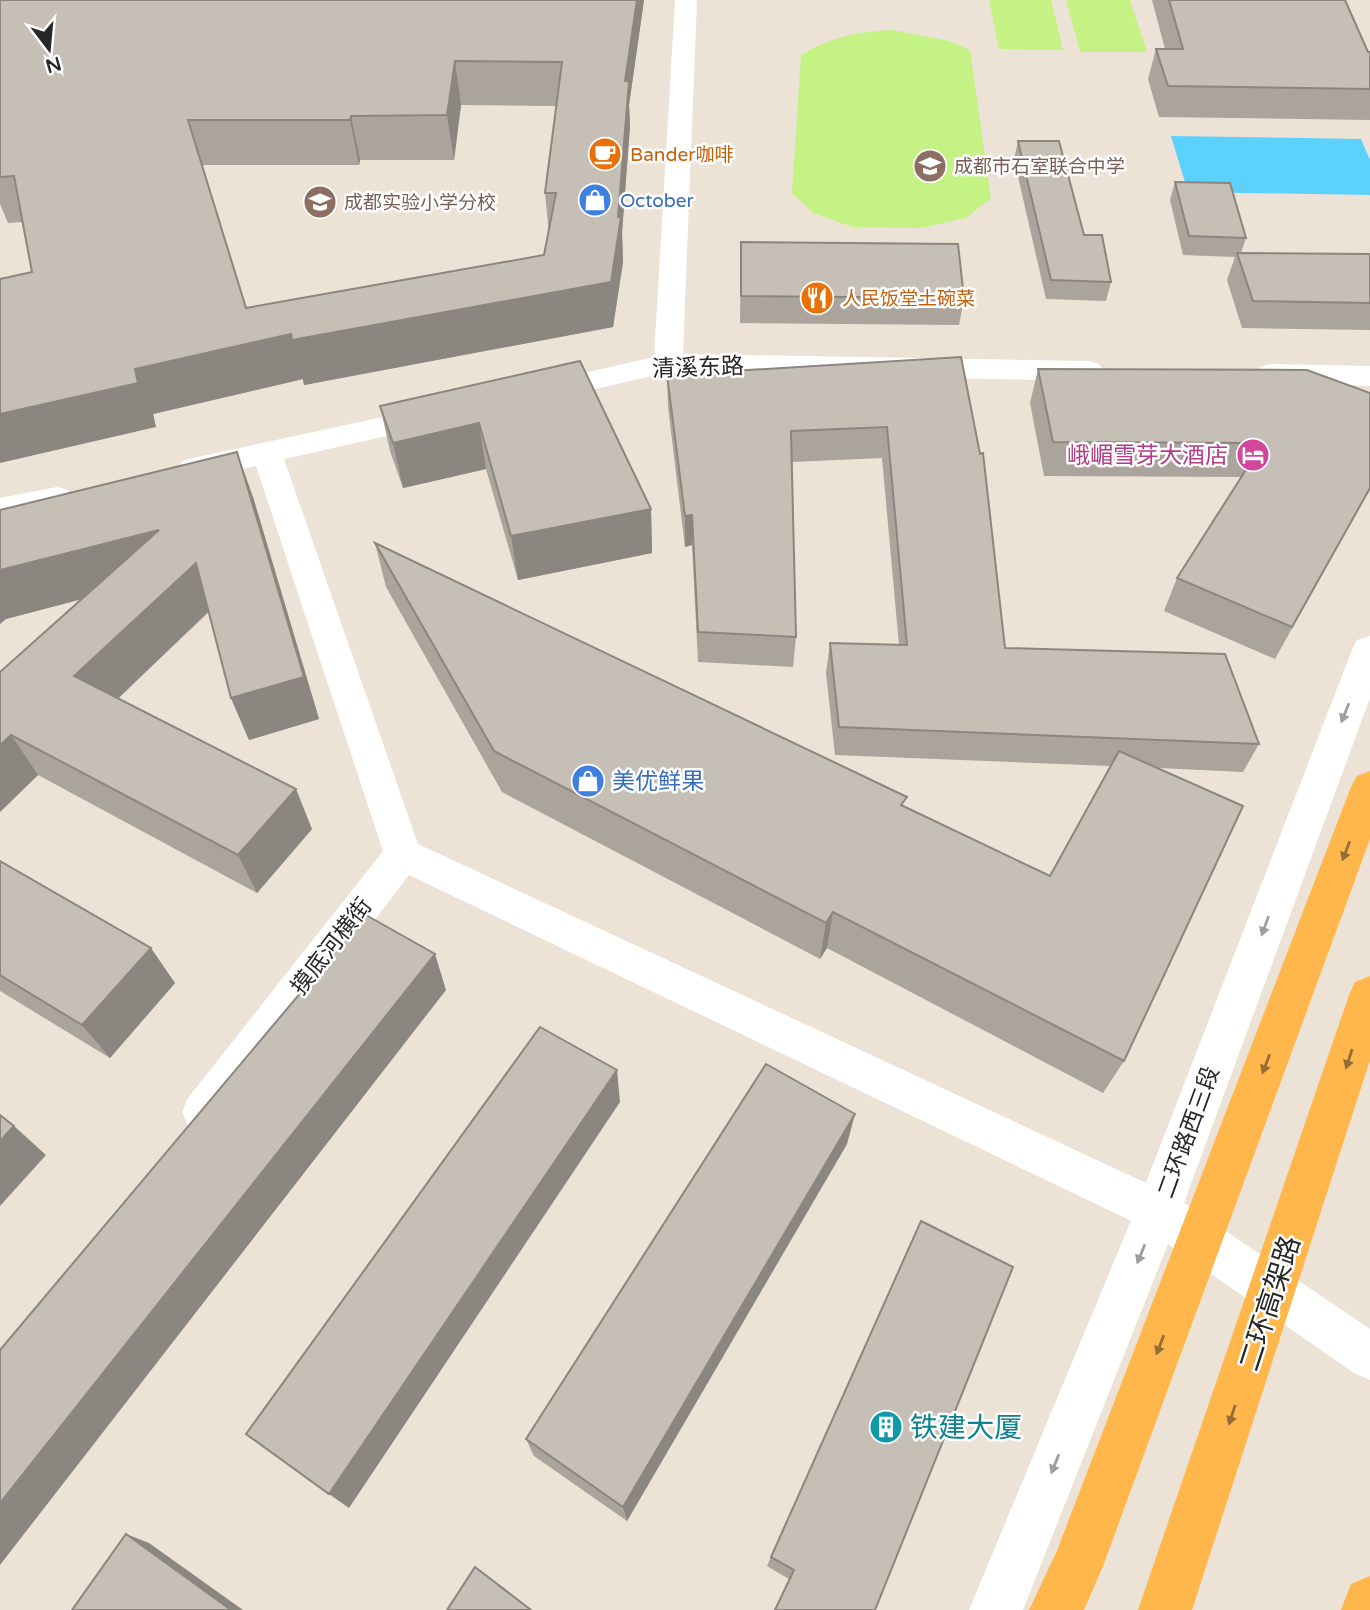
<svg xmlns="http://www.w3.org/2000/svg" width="1370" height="1610" font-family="'Varela Round','Noto Sans SC',sans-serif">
<rect width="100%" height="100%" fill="#ece2d6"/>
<g fill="#c4f285">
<path d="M989,0H1051L1063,50L999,49Z"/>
<path d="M1066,0H1130L1147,52H1080Z"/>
<path d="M893,30L949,41L970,50L991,198L966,218L920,228L853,227L813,213L792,193L801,55C834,36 856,32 893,30Z"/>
</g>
<path fill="#5bd1fb" d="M1171,136L1361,139L1370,160V195L1188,192Z"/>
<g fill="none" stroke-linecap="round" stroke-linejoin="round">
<g fill="#fff" fill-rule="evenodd">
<path d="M675,0H697L683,354L1089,361L1099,364L1104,371L1099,378L1089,381L668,372L541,402L531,399L526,392L531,385L654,357Z"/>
<path d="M1270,364L1370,366V386L1260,381L1255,374L1260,367Z"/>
<path d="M434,406L445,409L449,416L445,423L284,459L418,844L1174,1196L1370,1329V1380L1354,1373L1142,1226L409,875L218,1126L203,1132L188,1126L182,1112L188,1098L383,851L256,466L193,480L182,477L178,469L182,461L193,458Z"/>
<path d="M57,487L68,490L73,498L68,506L0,520V498Z"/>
</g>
<path fill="#fff" fill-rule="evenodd" d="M1370,636V698L1181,1211L1023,1610H969L1135,1211L1352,650L1357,640Z"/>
<g fill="#ffb64a" fill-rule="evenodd">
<path d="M1370,771V839L1103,1566L1084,1610H1029L1056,1553L1351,787L1357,776Z"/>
<path d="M1370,976V1060L1192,1610H1138L1349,995L1355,982Z"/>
<path d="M1370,1576V1610H1341L1351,1584Z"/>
</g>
</g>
<g fill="#aaa49d" fill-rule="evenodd">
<path d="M0,0H644L629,105L630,126L622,232L623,262L613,327L304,385L303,379L153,414L156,427L32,272L22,222L8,223L0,204ZM461,105L556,106L545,193L549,234L544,255L246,308L202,165H359L360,160H454Z"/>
<path d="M1152,0H1345L1368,52H1370V120L1159,117L1148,79L1156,49H1165Z"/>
<path d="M1018,141L1084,235L1111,282L1106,301L1046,299L1014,159Z"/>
<path d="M1175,182L1246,238L1241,253L1370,254V330L1242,328L1227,280L1235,257L1183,255L1170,200Z"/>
<path d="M741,242L964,298L959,325L740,323Z"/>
<path d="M961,357L1005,648L1259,744L1243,772L1159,768L1124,1061L1103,1093L827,948L820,959L502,792L386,587L375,543L904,806L1050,876L1110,766L835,755L826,673L830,643L899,645L882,458L792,462L796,637L793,667L698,662L692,545L685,547L668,407L667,375Z"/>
<path d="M580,361L651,509L652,553L518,580L486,469L403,488L390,451L380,406Z"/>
<path d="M1038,369L1307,370L1370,489L1275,659L1164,611L1177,578L1242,477L1044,476L1030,403Z"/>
<path d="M253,497L319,719L249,740L231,698L209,612L118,698L312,829L257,893L38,775L0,812V672L81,599L6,619L0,510Z"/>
<path d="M0,861L175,983L110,1058L0,991Z"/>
<path d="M847,1144L627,1521L534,1456L526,1439Z"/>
<path d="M921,1221L875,1610H774L789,1579L767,1566Z"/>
</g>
<g fill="#8b867f">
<path d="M637,0H644L629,105L630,126L622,232L623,262L613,327L304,385L303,379L153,414L156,427L0,463V414L135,369L291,334L611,282L618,217L625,81Z"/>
<path d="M455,61L461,105L454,160L447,115Z"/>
<path d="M351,116L360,160L359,165L350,120Z"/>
<path d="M479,423L486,469L403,488L393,443Z"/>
<path d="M237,452L253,497L319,719L249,740L231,698Z"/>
<path d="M651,509L652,553L518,580L511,536Z"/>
<path d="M692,515V545L685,547V516Z"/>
<path d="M159,530L178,574L6,619L0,624V570Z"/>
<path d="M196,563L214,606L98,718L74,676Z"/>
<path d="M11,735L38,775L0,812V745Z"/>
<path d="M296,789L312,829L257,893L238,855Z"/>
<path d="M833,912L827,948L820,959L826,923Z"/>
<path d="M151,948L175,983L110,1058L82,1025Z"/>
<path d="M435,954L446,990L0,1565V1503Z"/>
<path d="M617,1070L620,1102L349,1508L329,1494Z"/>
<path d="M855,1114L847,1144L627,1521L623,1507Z"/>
<path d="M14,1126L46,1155L0,1206V1141Z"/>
<path d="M126,1534L149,1543L243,1610H231Z"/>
</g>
<g fill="#c6bfb6" stroke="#8b867f" stroke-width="2" fill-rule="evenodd">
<path d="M0,0H637L625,81H629L618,217H621L611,282L292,340L291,334L135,369L138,383L0,414V279L32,272L14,176L0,177ZM455,61L562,62L545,193H556L544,255L246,308L188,120H350L351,116L447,115Z"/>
<path d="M1169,0H1345L1368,52H1370V89L1168,86L1156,49H1183Z"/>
<path d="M1018,141H1059L1084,235H1102L1111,282L1051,280Z"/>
<path d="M1175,182L1230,183L1246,238L1189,236Z"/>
<path d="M741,242L958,244L964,298L741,296Z"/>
<path d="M1237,253L1370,254V303L1253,301Z"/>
<path d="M961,357L980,454L983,453L1005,648L1225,654L1259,744L839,727L830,643L907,645L887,427L791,431L796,637L698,632L692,515L685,516L667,375Z"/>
<path d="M580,361L651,509L511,536L479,423L393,443L380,406Z"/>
<path d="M1038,369L1307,370L1370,393V488L1292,627L1177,578L1263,443L1053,442Z"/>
<path d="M237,452L304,677L231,698L196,563L74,676L296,789L238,855L11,735L0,745V672L159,530L0,570V510Z"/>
<path d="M375,543L907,797L901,805L1050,876L1119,751L1243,806L1124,1061L833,912L826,923L494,751Z"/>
<path d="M0,861L151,948L82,1025L0,975Z"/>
<path d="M366,915L435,954L0,1503V1350Z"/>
<path d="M540,1027L617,1070L329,1494L246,1434Z"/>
<path d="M766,1064L855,1114L623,1507L526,1439Z"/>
<path d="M0,1115L14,1126L0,1141Z"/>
<path d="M921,1221L1013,1267L875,1610H775L794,1570L771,1557Z"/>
<path d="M126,1534L231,1610H72Z"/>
<path d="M475,1567L531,1610H447Z"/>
</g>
<defs><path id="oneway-solid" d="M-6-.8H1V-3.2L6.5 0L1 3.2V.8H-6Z" transform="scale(1.75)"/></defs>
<g fill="#9e9e9e">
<use href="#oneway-solid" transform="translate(1345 713) rotate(112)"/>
<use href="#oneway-solid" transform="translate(1265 926) rotate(110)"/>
<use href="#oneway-solid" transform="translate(1141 1254) rotate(112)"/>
<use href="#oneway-solid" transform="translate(1055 1464) rotate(112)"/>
</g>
<g fill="#936e38">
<use href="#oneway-solid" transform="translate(1346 851) rotate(111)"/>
<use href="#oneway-solid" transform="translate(1349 1059) rotate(108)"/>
<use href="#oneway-solid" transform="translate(1266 1064) rotate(111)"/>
<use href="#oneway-solid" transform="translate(1160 1345) rotate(111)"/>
<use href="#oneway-solid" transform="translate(1232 1415) rotate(108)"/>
</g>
<defs>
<symbol id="cafe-disc" viewBox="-11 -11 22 22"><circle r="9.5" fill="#e8710a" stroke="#fff"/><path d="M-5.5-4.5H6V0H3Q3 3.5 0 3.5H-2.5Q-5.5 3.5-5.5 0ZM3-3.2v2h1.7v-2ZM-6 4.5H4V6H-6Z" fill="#fff"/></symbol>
<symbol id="school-disc" viewBox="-11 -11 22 22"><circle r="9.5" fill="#8d6e63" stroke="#fff"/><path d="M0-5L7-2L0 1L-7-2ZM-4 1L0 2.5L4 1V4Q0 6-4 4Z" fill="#fff"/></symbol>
<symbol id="shop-disc" viewBox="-11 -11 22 22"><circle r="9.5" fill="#3f7fe0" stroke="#fff"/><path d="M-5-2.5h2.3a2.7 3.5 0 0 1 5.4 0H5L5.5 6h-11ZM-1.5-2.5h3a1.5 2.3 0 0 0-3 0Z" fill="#fff"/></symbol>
<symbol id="restaurant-disc" viewBox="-11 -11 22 22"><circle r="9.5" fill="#e8710a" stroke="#fff"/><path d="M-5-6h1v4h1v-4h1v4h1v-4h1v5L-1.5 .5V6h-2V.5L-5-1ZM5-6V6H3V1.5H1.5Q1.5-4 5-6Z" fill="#fff"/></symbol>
<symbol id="hotel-disc" viewBox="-11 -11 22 22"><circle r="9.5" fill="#d1479c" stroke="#fff"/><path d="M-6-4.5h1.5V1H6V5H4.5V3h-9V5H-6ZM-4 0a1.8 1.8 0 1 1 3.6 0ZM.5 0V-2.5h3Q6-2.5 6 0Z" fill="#fff"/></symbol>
<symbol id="building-disc" viewBox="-11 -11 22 22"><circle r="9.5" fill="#0f9aa8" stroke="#fff"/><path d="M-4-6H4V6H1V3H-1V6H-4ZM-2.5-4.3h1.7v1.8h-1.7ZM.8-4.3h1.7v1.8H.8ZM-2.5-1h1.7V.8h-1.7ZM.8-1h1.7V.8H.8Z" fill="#fff"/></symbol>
</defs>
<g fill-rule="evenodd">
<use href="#cafe-disc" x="586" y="135" width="38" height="38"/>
<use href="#school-disc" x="911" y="147" width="38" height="38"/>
<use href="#shop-disc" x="576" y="181" width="38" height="38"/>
<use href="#school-disc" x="301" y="183" width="38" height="38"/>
<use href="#restaurant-disc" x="798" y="279" width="38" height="38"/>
<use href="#hotel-disc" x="1234" y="436" width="38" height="38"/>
<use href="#shop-disc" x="569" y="762" width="38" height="38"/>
<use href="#building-disc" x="867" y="1408" width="38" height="38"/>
</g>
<g text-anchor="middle" stroke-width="5" stroke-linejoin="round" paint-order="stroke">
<g font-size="19" fill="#c56008" stroke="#fff" text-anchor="start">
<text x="630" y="161">Bander咖啡</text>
<text x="842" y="305">人民饭堂土碗菜</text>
</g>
<g font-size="19" fill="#785e54" stroke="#fff" text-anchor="start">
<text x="954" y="173">成都市石室联合中学</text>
<text x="344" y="209">成都实验小学分校</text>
</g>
<g font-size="19" fill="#366cbe" stroke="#fff" text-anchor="start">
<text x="620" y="207">October</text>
</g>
<g font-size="23" fill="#272727" stroke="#fff">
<text transform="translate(698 367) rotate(-2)" y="8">清溪东路</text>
<text transform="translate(331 946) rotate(-52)" y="8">摸底河横街</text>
<text transform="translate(1188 1132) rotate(-70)" y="8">二环路西三段</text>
</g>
<g font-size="23" fill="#b23c85" stroke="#fff" text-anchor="end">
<text x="1228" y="463">峨嵋雪芽大酒店</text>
</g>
<g font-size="23" fill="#366cbe" stroke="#fff" text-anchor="start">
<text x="612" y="789">美优鲜果</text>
</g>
<g font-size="28" fill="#272727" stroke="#fff">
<text transform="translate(1269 1303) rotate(-72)" y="10">二环高架路</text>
</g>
<g font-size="28" fill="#0d838f" stroke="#fff" text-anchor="start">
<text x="910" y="1437">铁建大厦</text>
</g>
</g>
<g transform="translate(49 49) rotate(164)" stroke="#ffffff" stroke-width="5" paint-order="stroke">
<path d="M0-5L12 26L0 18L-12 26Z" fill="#272727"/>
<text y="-10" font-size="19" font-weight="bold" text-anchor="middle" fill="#272727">N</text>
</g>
</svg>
